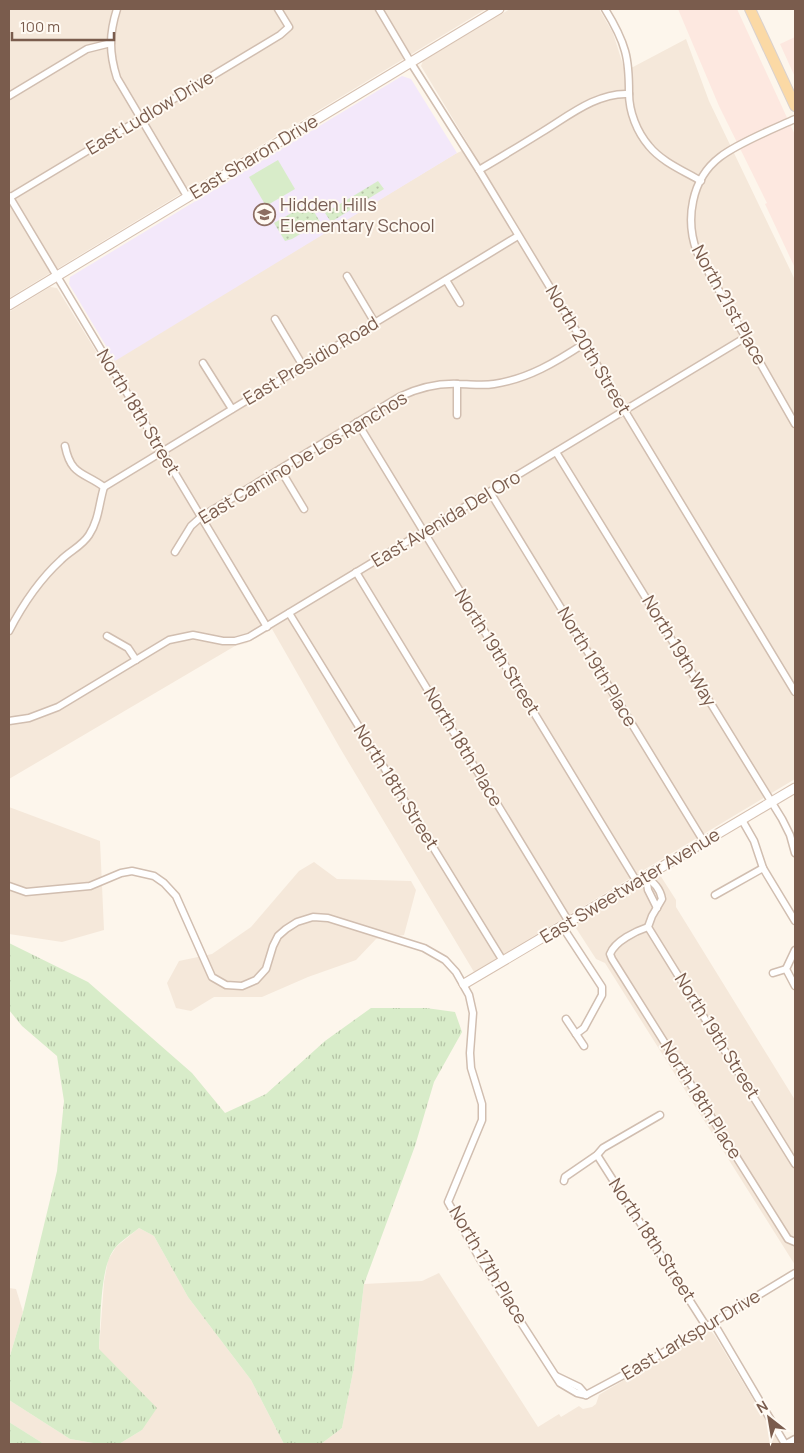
<svg xmlns="http://www.w3.org/2000/svg" width="804" height="1453" font-family="Manrope,sans-serif">
<defs>
<pattern id="grass-tufts" width="24" height="20" patternUnits="userSpaceOnUse" patternTransform="scale(1.25)"><rect width="24" height="20" fill="#d8ecc9"/><path d="M3 7l-1-3M5 7V3M7 7l1-3M15 17l-1-3M17 17v-4M19 17l1-3" fill="none" stroke="#b4c2a5"/></pattern>
<pattern id="park-dots" width="8" height="8" patternUnits="userSpaceOnUse" patternTransform="scale(1.25)"><rect width="8" height="8" fill="#d8ecc9"/><path d="M2 2h.1M6 6h.1" fill="none" stroke="#b4c2a5" stroke-width="1.8" stroke-linecap="round"/></pattern>
</defs>
<rect width="100%" height="100%" fill="#fdf6ec"/>
<g fill="#f5e8da">
<path d="M9,9H486L9,298Z"/>
<path d="M510,9H599L613,33L624,68L633,67L686,39L709,101L795,280V779L474,972L340,748L272,629L247,643L235,646L9,779V312L50,287L57,288L105,366L455,154L470,147L421,66L423,61Z"/>
<path d="M9,807L100,841L104,930L62,942L9,934Z"/>
<path d="M314,862L337,879L411,881L416,890L404,935L376,939L356,960L308,977L262,997H214L191,1011L176,1008L167,983L179,961L212,954L251,927L299,871Z"/>
<path d="M660,875L676,900V907L795,1100V1265L605,963L596,959L574,925Z"/>
<path d="M139,1228L154,1236L188,1297L251,1380L284,1444H119L142,1430L99,1350L104,1282L108,1260L116,1247Z"/>
<path d="M439,1273L538,1427L559,1414L561,1417L579,1406L583,1409L592,1407L596,1404L599,1395L602,1393L708,1331H711L715,1336L780,1444H321L342,1428L354,1367L364,1284L422,1281Z"/>
<path d="M9,1288L16,1289L23,1312L9,1359Z"/>
<path d="M9,1396V1400L70,1439L99,1444H44L9,1422Z"/>
</g>
<g fill="#fde8e0">
<path d="M678,9H737L795,135V268L765,204L767,203L719,106Z"/>
<path d="M795,37V77L780,44Z"/>
</g>
<path fill="#f3e8fa" d="M402,76L411,79L457,153L115,361L69,284L70,277Z"/>
<g fill="url(#grass-tufts)">
<path d="M9,943L88,982L192,1073L225,1113L266,1094L325,1041L371,1008H426L455,1012L462,1032L434,1082L415,1146L364,1284L354,1367L342,1428L321,1444H284L251,1380L188,1297L154,1236L139,1228C132,1234 122,1240 115,1248C99,1267 101,1323 99,1349L157,1408L142,1430L119,1444H99L70,1439L9,1400V1359L23,1312L57,1171L64,1101L57,1056L22,1026L9,1010Z"/>
<path d="M9,1422L44,1444H9Z"/>
</g>
<g fill="url(#park-dots)">
<path d="M378,181L384,189L331,222L325,213Z"/>
<path d="M309,203L320,222L292,239L285,241L274,223Z"/>
</g>
<path fill="#d8ecc9" d="M278,160L295,189L266,206L249,177Z"/>
<g fill="none" stroke-linecap="round" stroke-linejoin="round">
<defs>
<g id="street">
<path d="M117,9C109,34 109,53 117,78L188,198"/>
<path d="M379,9L411,63L479,170L795,692"/>
<path d="M605,9C613,22 621,36 625,51C629,65 629,79 629,93C629,112 637,132 649,146C662,162 684,171 701,181"/>
<path d="M9,96L87,49L111,43"/>
<path d="M795,119C773,129 738,143 720,157C691,179 685,220 697,252L795,424"/>
<path d="M479,170C500,158 521,145 542,132C567,117 597,92 629,94"/>
<path d="M9,196L267,627"/>
<path d="M9,198L280,35L289,27L278,9"/>
<path d="M347,276L375,323"/>
<path d="M446,280L460,303"/>
<path d="M275,319L303,366"/>
<path d="M203,363L232,409"/>
<path d="M457,384V415"/>
<path d="M357,422L637,882"/>
<path d="M65,446C71,476 84,472 104,487"/>
<path d="M556,452L782,819L790,835L795,853"/>
<path d="M280,469L304,509"/>
<path d="M104,487L518,236"/>
<path d="M490,492L704,842"/>
<path d="M175,552L191,526L201,517L399,397C418,388 438,383 459,384C470,384 482,386 494,384C528,379 556,362 585,343"/>
<path d="M356,572L569,922"/>
<path d="M289,613L503,961"/>
<path d="M9,631C23,604 38,581 61,560C70,551 82,546 89,535C99,520 99,503 104,487"/>
<path d="M107,636L128,648L136,660"/>
<path d="M9,721L29,718L58,707L169,640L193,635L223,641H235L249,637L746,337"/>
<path d="M742,820L754,841L763,868L795,921"/>
<path d="M646,877C654,883 660,888 662,899L652,916L648,927L795,1164"/>
<path d="M646,877L648,890L657,908"/>
<path d="M9,886L26,892L90,886L121,873L132,871L154,876L164,883L176,896L212,977L226,985L242,986L256,980L266,969L273,946L278,936L286,929L297,922L313,917L328,918L424,948L445,960L456,972L469,995L473,1013L470,1053L471,1068L482,1104V1120L448,1202L480,1259L560,1383L577,1393L586,1395"/>
<path d="M715,895L763,868"/>
<path d="M562,926L602,987V995L584,1028L576,1034"/>
<path d="M648,927C636,931 615,941 610,954L612,959L788,1239L795,1242"/>
<path d="M795,950L786,969L795,986"/>
<path d="M773,973L786,969"/>
<path d="M566,1019L584,1046"/>
<path d="M597,1155L706,1326"/>
<path d="M564,1181L565,1177L597,1155L603,1148L660,1115"/>
<path d="M713,1322L785,1444"/>
<path d="M556,1376L579,1387L586,1395"/>
<path d="M586,1395L644,1364L795,1273"/>
<path d="M786,1444L795,1439"/>
</g>
<g id="secondary">
<path d="M9,305L499,9"/>
<path d="M464,984L795,788"/>
</g>
<path id="primary" d="M750,9L795,106"/>
</defs>
<use href="#street" stroke="#d1beb0" stroke-width="9"/>
<use href="#secondary" stroke="#d6c0b0" stroke-width="11"/>
<use href="#primary" stroke="#dad1cd" stroke-width="12"/>
<use href="#street" stroke="#fff" stroke-width="6"/>
<use href="#secondary" stroke="#fff" stroke-width="9"/>
<use href="#primary" stroke="#fbd9a5" stroke-width="10"/>
</g>
<defs>
<symbol id="school-ring" viewBox="-11 -11 22 22"><circle r="9.5" fill="#fffaf3" stroke="#8d6e63" stroke-width="1.5"/><path d="M0-5L7-2L0 1L-7-2ZM-4 1L0 2.5L4 1V4Q0 6-4 4Z" fill="#8d6e63"/></symbol>
</defs>
<g fill-rule="evenodd">
<use href="#school-ring" x="252" y="202" width="25" height="25"/>
</g>
<g text-anchor="middle" stroke-width="4" stroke-linejoin="round" paint-order="stroke">
<g font-size="18" fill="#7a5c4d" stroke="#fffaf3">
<text transform="translate(150 113) rotate(-31)" y="6">East Ludlow Drive</text>
<text transform="translate(254 157) rotate(-31)" y="6">East Sharon Drive</text>
<text transform="translate(729 305) rotate(61)" y="6">North 21st Place</text>
<text transform="translate(588 350) rotate(59)" y="6">North 20th Street</text>
<text transform="translate(311 361) rotate(-31)" y="6">East Presidio Road</text>
<text transform="translate(138 412) rotate(59)" y="6">North 18th Street</text>
<text transform="translate(303 458) rotate(-31)" y="6">East Camino De Los Ranchos</text>
<text transform="translate(446 519) rotate(-31)" y="6">East Avenida Del Oro</text>
<text transform="translate(679 651) rotate(59)" y="6">North 19th Way</text>
<text transform="translate(497 652) rotate(58)" y="6">North 19th Street</text>
<text transform="translate(597 667) rotate(59)" y="6">North 19th Place</text>
<text transform="translate(463 747) rotate(59)" y="6">North 18th Place</text>
<text transform="translate(396 787) rotate(58)" y="6">North 18th Street</text>
<text transform="translate(630 886) rotate(-31)" y="6">East Sweetwater Avenue</text>
<text transform="translate(717 1036) rotate(58)" y="6">North 19th Street</text>
<text transform="translate(701 1100) rotate(58)" y="6">North 18th Place</text>
<text transform="translate(652 1240) rotate(57)" y="6">North 18th Street</text>
<text transform="translate(488 1265) rotate(59)" y="6">North 17th Place</text>
<text transform="translate(691 1335) rotate(-31)" y="6">East Larkspur Drive</text>
</g>
<g font-size="18" fill="#785e54" stroke="#fffaf3" text-anchor="start">
<text x="280" y="211">Hidden Hills<tspan x="280" dy="21">Elementary School</tspan></text>
</g>
</g>
<rect width="804" height="1453" fill="none" stroke="#7a5c4d" stroke-width="20"/>
<g transform="translate(769 1418) rotate(329)" stroke="#fffaf3" stroke-width="4" paint-order="stroke">
<path d="M0-4L9 19L0 12L-9 19Z" fill="#7a5c4d"/>
<text y="-8" font-size="14" font-weight="bold" text-anchor="middle" fill="#7a5c4d">N</text>
</g>
<path d="M12 32v8h102v-8" fill="none" stroke="#7a5c4d" stroke-width="2.5"/>
<text x="20" y="32" font-size="15" fill="#7a5c4d" stroke="#fffaf3" stroke-width="4" paint-order="stroke">100 m</text>
</svg>
